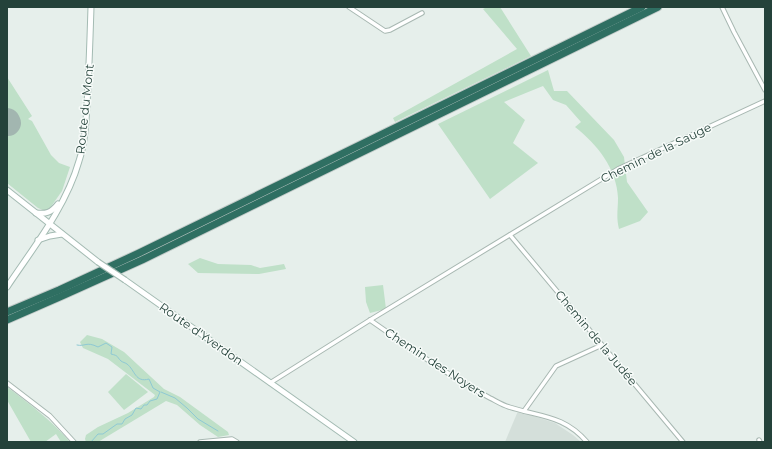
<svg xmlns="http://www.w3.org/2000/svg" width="772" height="449" font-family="Montserrat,sans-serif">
<rect width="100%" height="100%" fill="#e6efeb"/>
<path fill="#d4dfda" d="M518,411L555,423L573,435L581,442H505Z"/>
<g fill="#bfe0c8">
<path d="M487,7H500L531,56L395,122L393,118L517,49L483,9Z"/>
<path d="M548,70L554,91H567L614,140L624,157L627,182L648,212L640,221L619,229C616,217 618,210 618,198C617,169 597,144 575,127L581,122L566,105L553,100L543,86L504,102L525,120L513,143L538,163L490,199L438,124Z"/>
<path d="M7,77L32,116L28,119L32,121L51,155L59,163L70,167L62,191L50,208L51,209L45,211L38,208L7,183V124L14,119L7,109Z"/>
<path d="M200,258L218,264L251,265L260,268L284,264L286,269L259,274L198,273L188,264Z"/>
<path d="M383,285L386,309L370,313L366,302L365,287Z"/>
<path d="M87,335L102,339L124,352L164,389L180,397L228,432L229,435L218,437L200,425L177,405L166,401L98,442H86L85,439L86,435L98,427L128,413L154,397L155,395L108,359L83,348L80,342Z"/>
<path d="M126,374L148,392L124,410L108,392Z"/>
<path d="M7,387C31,405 50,419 70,442H61L56,434L45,442H31L7,400Z"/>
</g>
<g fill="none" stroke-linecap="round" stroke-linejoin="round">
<g stroke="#8ec9d4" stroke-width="1">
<path d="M77,345C85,347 86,341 98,347L106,343L112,347L111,354C119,356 116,356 121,361C122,362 126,363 127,364C135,370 135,383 149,379L153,388L160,392L157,399L150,401L147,405H144L141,409L136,408L132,415L125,419L122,424H117L103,434H98L91,442"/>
<path d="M161,392L175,398L187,408L198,419L218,431"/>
</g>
<path stroke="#a2b6b0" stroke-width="26" d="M7,121L8,123"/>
<defs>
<g id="street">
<path d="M349,7L385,31L390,30L422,13"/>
<path d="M722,7L734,32L765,90"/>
<path d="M510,235L683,442"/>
<path d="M370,320C409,347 447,375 490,398C496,401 502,405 509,407C540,417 564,415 587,442"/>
<path d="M7,383L50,416L74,442"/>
<path d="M270,383L370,320L618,169L765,101"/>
<path d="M524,411L556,366L602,345"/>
<path d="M759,440L760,442"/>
<path d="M200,442L232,439L237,442"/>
</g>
<g id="secondary">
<path d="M7,190L98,262"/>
<path d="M36,213C46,214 51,213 58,204"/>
<path d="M38,240L50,236L62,234"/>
<path d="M125,280L354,442"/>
<path d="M7,287C33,248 66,207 79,161C85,143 86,123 87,104C89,72 90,39 91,7"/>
</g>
<g id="highway">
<path d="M7,312L59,290L139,253L642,7"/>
<path d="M7,320L62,296L142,260L658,7"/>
</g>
</defs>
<use href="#street" stroke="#a8b8b2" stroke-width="5.5"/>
<use href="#secondary" stroke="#a4bbb3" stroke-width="7"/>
<use href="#highway" stroke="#c2cac8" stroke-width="9"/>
<use href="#street" stroke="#fff" stroke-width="3.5"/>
<use href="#secondary" stroke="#fff" stroke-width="5"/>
<use href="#highway" stroke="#2f6f62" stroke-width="7"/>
<defs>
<path id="secondary-bridge" d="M98,262L125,280"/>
</defs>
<use href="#secondary-bridge" stroke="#a4bbb3" stroke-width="7" stroke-linecap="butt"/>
<use href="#secondary-bridge" stroke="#fff" stroke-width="5"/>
</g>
<g text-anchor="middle" stroke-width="3" stroke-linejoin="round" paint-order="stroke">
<g font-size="12" fill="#24423a" stroke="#f7fbf9">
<text transform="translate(85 109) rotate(-84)" y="4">Route du Mont</text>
<text transform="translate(656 153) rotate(-26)" y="4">Chemin de la Sauge</text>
<text transform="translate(201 334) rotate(35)" y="4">Route d'Yverdon</text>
<text transform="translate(596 338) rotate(50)" y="4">Chemin de la Judée</text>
<text transform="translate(435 363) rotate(33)" y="4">Chemin des Noyers</text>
</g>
</g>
<rect width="772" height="449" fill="none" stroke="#24423a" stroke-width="16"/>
</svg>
